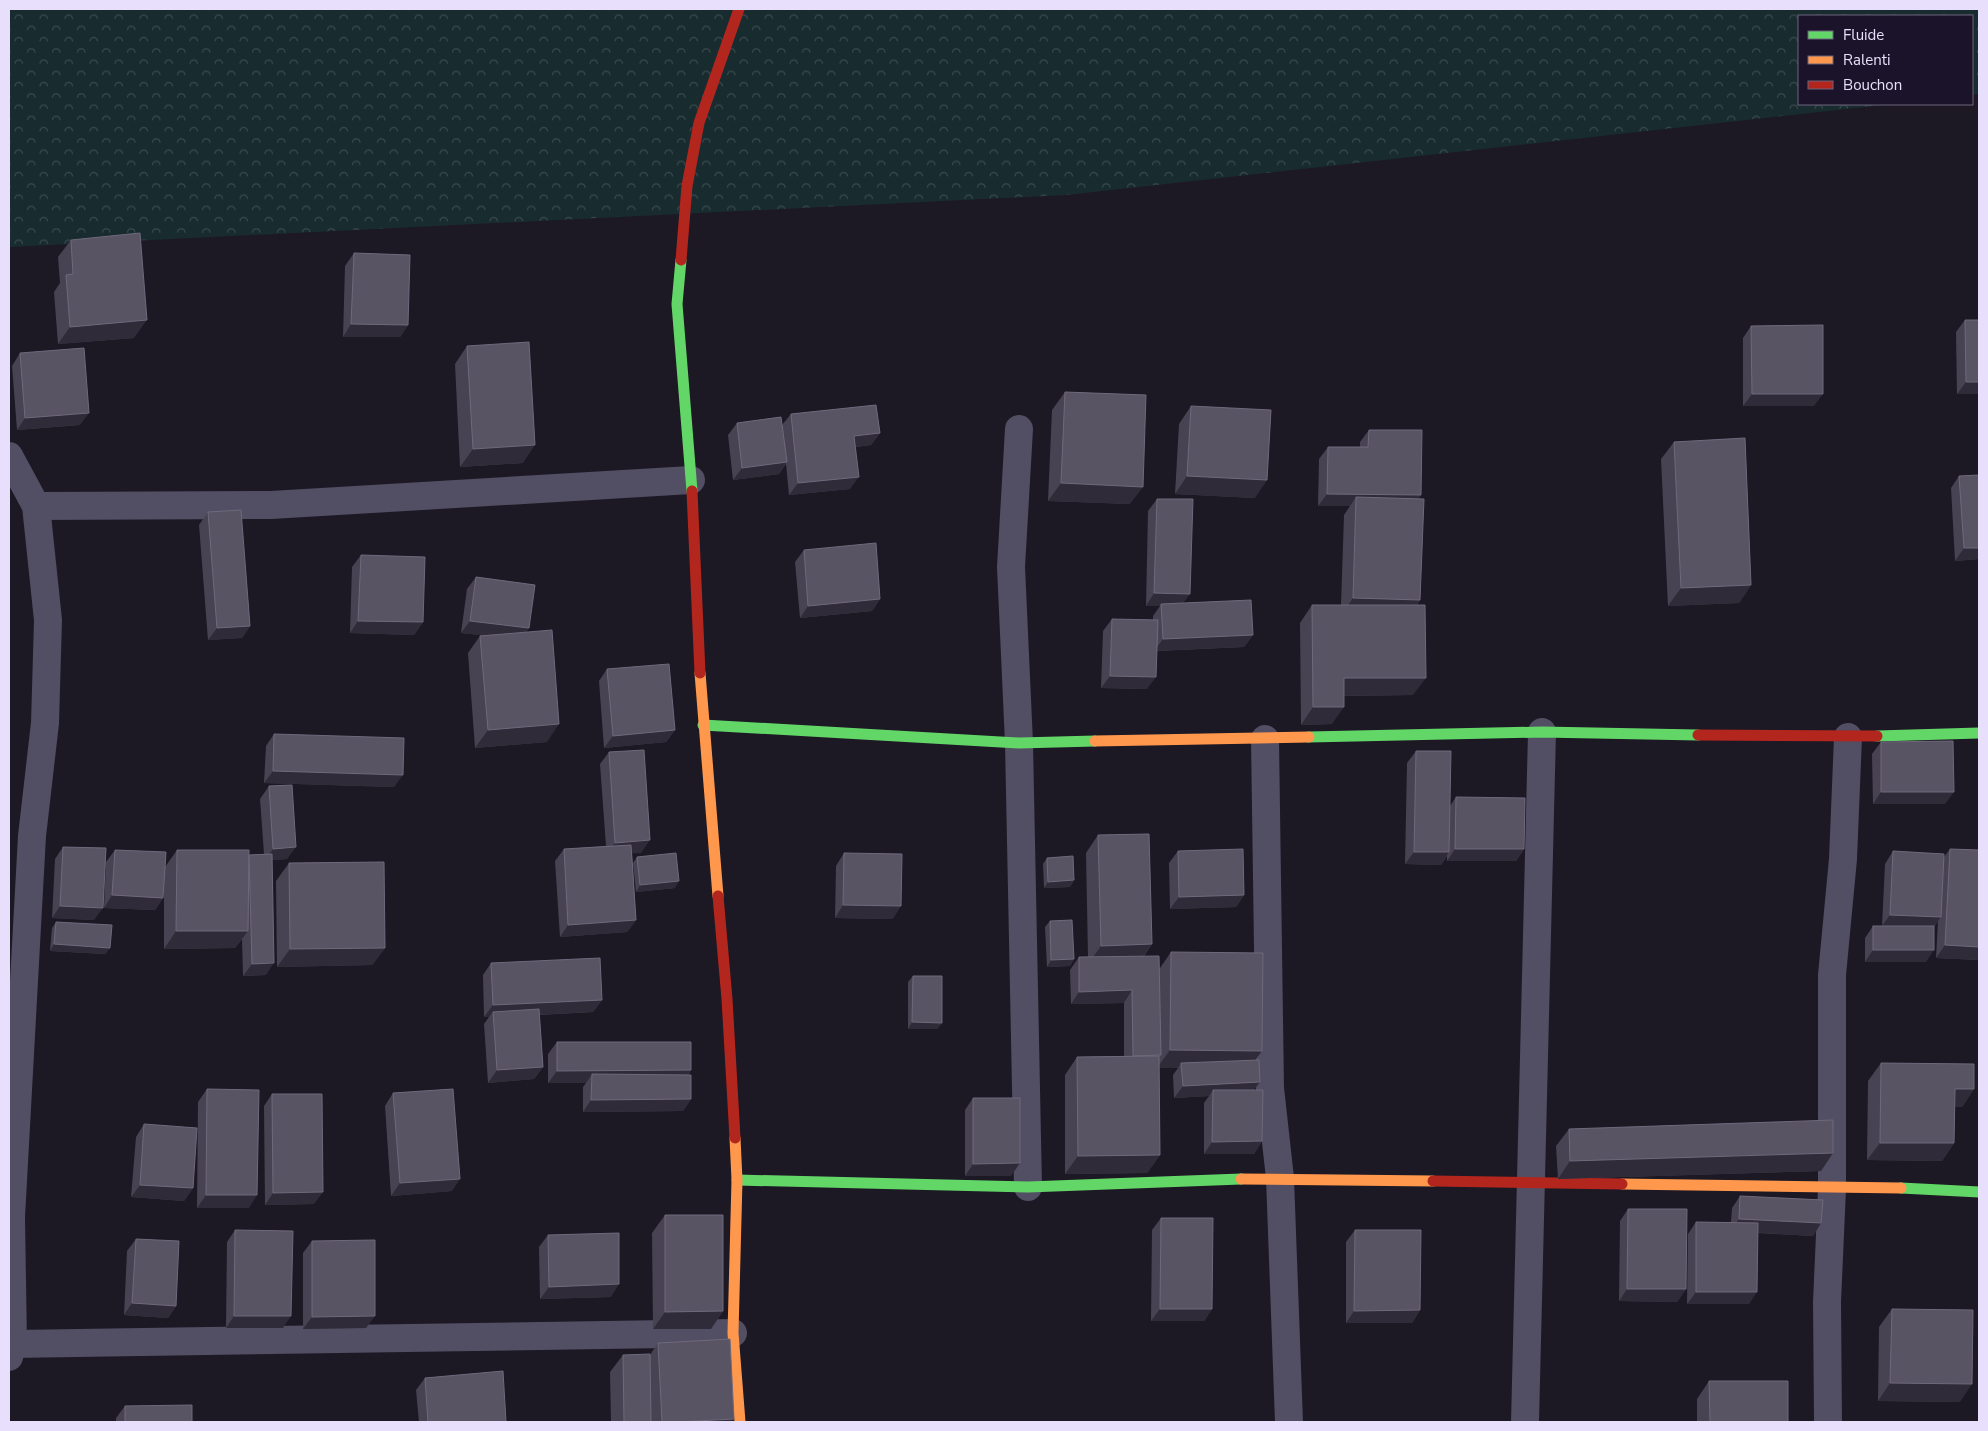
<svg xmlns="http://www.w3.org/2000/svg" width="1988" height="1431" viewBox="0 0 1988 1431" font-family="'Nunito Sans',sans-serif">
<style>
.forest{fill:url(#forest-crowns)}
.lines{fill:none;stroke-linecap:round;stroke-linejoin:round}
.street{stroke:#524e63;stroke-width:28}
.fast{stroke:#63d668;stroke-width:11}
.slow{stroke:#ff974d;stroke-width:11}
.jam{stroke:#b3261e;stroke-width:11}
.wall{fill:#484352}
.shaded-wall{fill:#2f2b38}
.building{fill:#595464;stroke:#6f697c}
</style>
<defs>
<pattern id="forest-crowns" width="20" height="18" patternUnits="userSpaceOnUse" patternTransform="scale(1.25)"><rect width="20" height="18" fill="#182c30"/><path d="M2 6a3 3 0 1 1 6 0M12 15a3 3 0 1 1 6 0" fill="none" stroke="#3a4a4f"/></pattern>
</defs>
<rect width="100%" height="100%" fill="#1c1824"/>
<!-- forest -->
<polygon class="forest" points="9,9 1979,9 1979,94 1972,95 1972,16 1799,16 1799,104 1891,104 1066,195 9,247"/>
<g class="lines">
<!-- street -->
<g class="street">
<polyline points="1019,429 1011,567 1019,743 1028,1187"/>
<polyline points="9,456 36,506 48,620 45,723 32,836 11,1217 13,1344 9,1357"/>
<polyline points="36,506 271,505 691,480"/>
<polyline points="1265,739 1270,1088 1280,1178 1289,1422"/>
<polyline points="13,1344 733,1333"/>
<polyline points="1525,1422 1542,732"/>
<polyline points="1828,1422 1827,1302 1832,1189 1832,975 1843,859 1848,737"/>
</g>
<!-- fast -->
<g class="fast">
<polyline points="681,260 677,304 692,491"/>
<polyline points="703,725 1019,743 1095,741"/>
<polyline points="1877,736 1979,733"/>
<polyline points="1309,737 1542,732 1698,735"/>
<polyline points="737,1180 1028,1187 1241,1179"/>
<polyline points="1901,1188 1979,1192"/>
</g>
<!-- slow -->
<g class="slow">
<polyline points="700,673 718,896"/>
<polyline points="1095,741 1309,737"/>
<polyline points="735,1138 737,1180 733,1333 740,1422"/>
<polyline points="1241,1179 1433,1181"/>
<polyline points="1622,1184 1901,1188"/>
</g>
<!-- jam -->
<g class="jam">
<polyline points="681,260 687,186 699,123 739,9"/>
<polyline points="692,491 700,673"/>
<polyline points="1698,735 1877,736"/>
<polyline points="718,896 727,999 735,1138"/>
<polyline points="1433,1181 1622,1184"/>
</g>
</g>
<!-- wall -->
<g class="wall">
<polygon points="71,240 134,338 58,344 54,292 60,283 58,257"/>
<polygon points="354,253 408,325 400,337 343,337 345,266"/>
<polygon points="1965,320 1979,320 1979,394 1957,394 1956,332"/>
<polygon points="1751,326 1814,406 1743,406 1743,338"/>
<polygon points="467,346 523,463 460,467 455,364"/>
<polygon points="20,353 80,425 17,430 12,366"/>
<polygon points="1065,392 1130,504 1048,501 1052,410"/>
<polygon points="1191,406 1255,498 1175,494 1179,424"/>
<polygon points="791,414 880,433 871,445 856,447 850,489 789,495 786,464 779,474 733,480 728,435 737,423 782,425"/>
<polygon points="1369,430 1421,495 1418,499 1420,600 1417,605 1413,695 1344,696 1332,724 1301,725 1300,623 1312,605 1341,605 1344,515 1350,506 1318,506 1319,459 1328,447 1360,447 1360,442"/>
<polygon points="1674,442 1751,585 1739,603 1668,606 1661,459"/>
<polygon points="1959,476 1979,559 1955,561 1951,488"/>
<polygon points="1157,499 1184,603 1253,635 1244,647 1157,651 1147,689 1101,688 1103,631 1112,619 1153,620 1153,616 1160,606 1146,606 1148,511"/>
<polygon points="208,512 250,626 242,638 208,640 199,525"/>
<polygon points="804,550 880,599 872,611 800,618 795,562"/>
<polygon points="361,555 423,622 414,635 350,633 352,567"/>
<polygon points="476,577 527,632 547,742 475,748 468,653 480,636 482,635 461,633 467,589"/>
<polygon points="607,669 675,730 666,742 604,748 599,681"/>
<polygon points="274,734 394,787 264,783 266,746"/>
<polygon points="1881,742 1945,804 1873,804 1872,754"/>
<polygon points="1416,751 1450,806 1456,797 1524,849 1516,861 1447,861 1447,856 1441,865 1405,864 1407,763"/>
<polygon points="609,752 641,853 632,853 636,920 627,932 560,937 555,861 564,849 606,846 600,764"/>
<polygon points="269,786 287,859 272,860 266,975 243,976 242,939 235,948 164,949 164,883 163,898 155,910 104,908 106,862 115,850 165,867 177,850 249,855 264,854 260,799"/>
<polygon points="1098,835 1152,944 1144,956 1160,968 1171,952 1262,1051 1255,1060 1254,1090 1262,1141 1254,1154 1204,1154 1204,1103 1209,1096 1174,1098 1173,1075 1178,1068 1159,1068 1160,1155 1147,1173 1065,1174 1065,1075 1077,1057 1124,1056 1124,1003 1071,1004 1070,970 1079,957 1088,957 1086,853"/>
<polygon points="63,847 94,920 52,918 55,859"/>
<polygon points="1950,849 1979,960 1936,958 1938,921 1934,927 1926,962 1865,962 1865,938 1873,926 1882,926 1885,864 1893,851 1944,857"/>
<polygon points="1178,851 1244,895 1236,907 1170,909 1169,863"/>
<polygon points="844,853 893,919 835,918 836,866"/>
<polygon points="637,857 675,888 636,892 633,863"/>
<polygon points="1047,858 1074,880 1070,887 1044,888 1043,864"/>
<polygon points="289,863 385,948 372,965 277,967 276,881"/>
<polygon points="1050,921 1074,959 1070,966 1047,967 1045,927"/>
<polygon points="56,922 110,948 105,954 50,951 52,928"/>
<polygon points="491,963 602,1000 593,1012 539,1015 543,1067 534,1079 488,1083 484,1024 489,1017 484,1017 483,975"/>
<polygon points="913,976 942,1023 937,1029 908,1029 908,982"/>
<polygon points="557,1042 691,1070 688,1075 691,1099 683,1111 583,1112 583,1087 586,1083 548,1083 548,1054"/>
<polygon points="1881,1063 1974,1089 1962,1107 1955,1107 1954,1143 1942,1161 1867,1160 1868,1081"/>
<polygon points="207,1089 249,1208 197,1208 198,1102"/>
<polygon points="393,1093 452,1191 391,1196 385,1106"/>
<polygon points="272,1094 314,1204 265,1205 264,1106"/>
<polygon points="973,1098 1011,1176 965,1176 965,1110"/>
<polygon points="144,1124 193,1188 184,1201 131,1197 136,1137"/>
<polygon points="1569,1129 1821,1171 1558,1179 1556,1146"/>
<polygon points="1740,1196 1821,1223 1813,1236 1758,1233 1749,1304 1687,1304 1688,1234 1696,1222 1731,1222 1732,1208"/>
<polygon points="1628,1209 1686,1289 1677,1302 1619,1301 1620,1221"/>
<polygon points="665,1215 723,1311 711,1329 653,1329 652,1233"/>
<polygon points="1161,1218 1212,1309 1204,1321 1151,1321 1152,1230"/>
<polygon points="235,1230 283,1328 226,1328 227,1242"/>
<polygon points="1355,1230 1420,1310 1412,1323 1346,1323 1346,1242"/>
<polygon points="548,1235 611,1297 540,1299 539,1247"/>
<polygon points="136,1239 176,1306 168,1318 124,1315 127,1251"/>
<polygon points="312,1241 366,1328 303,1329 303,1253"/>
<polygon points="1892,1309 1960,1402 1878,1401 1879,1327"/>
<polygon points="658,1343 732,1422 611,1422 610,1372 623,1355 650,1355"/>
<polygon points="425,1378 506,1422 419,1422 416,1390"/>
<polygon points="1709,1381 1788,1422 1697,1422 1697,1399"/>
<polygon points="125,1406 192,1422 116,1422 116,1418"/>
</g>
<!-- shaded-wall -->
<g class="shaded-wall">
<polygon points="147,320 134,338 58,344 70,327"/>
<polygon points="351,324 408,325 400,337 343,337"/>
<polygon points="1966,382 1979,382 1979,394 1957,394"/>
<polygon points="1752,394 1823,394 1814,406 1743,406"/>
<polygon points="89,413 80,425 17,430 25,418"/>
<polygon points="880,433 871,445 846,448 854,436"/>
<polygon points="535,445 523,463 460,467 473,449"/>
<polygon points="787,462 779,474 733,480 742,468"/>
<polygon points="1187,476 1267,480 1255,498 1175,494"/>
<polygon points="859,477 850,489 789,495 798,483"/>
<polygon points="1061,483 1143,487 1130,504 1048,501"/>
<polygon points="1327,494 1421,495 1412,508 1356,497 1350,506 1318,506"/>
<polygon points="1964,548 1979,548 1979,559 1955,561"/>
<polygon points="1751,585 1739,603 1668,606 1681,588"/>
<polygon points="1154,593 1190,594 1181,606 1161,604 1160,606 1146,606"/>
<polygon points="1353,598 1420,600 1408,618 1341,616"/>
<polygon points="880,599 872,611 800,618 808,606"/>
<polygon points="358,621 423,622 414,635 350,633"/>
<polygon points="470,621 529,628 521,640 461,633"/>
<polygon points="250,626 242,638 208,640 217,628"/>
<polygon points="1253,635 1244,647 1154,651 1163,639"/>
<polygon points="1110,676 1156,677 1147,689 1101,688"/>
<polygon points="1344,678 1426,678 1413,695 1332,696"/>
<polygon points="1313,707 1344,707 1332,724 1301,725"/>
<polygon points="559,724 547,742 475,748 488,730"/>
<polygon points="675,730 666,742 604,748 613,736"/>
<polygon points="273,771 403,775 394,787 264,783"/>
<polygon points="1881,792 1954,792 1945,804 1873,804"/>
<polygon points="650,840 641,853 606,855 615,843"/>
<polygon points="296,847 287,859 264,861 273,849"/>
<polygon points="1455,849 1524,849 1516,861 1447,861"/>
<polygon points="1414,852 1449,852 1441,865 1405,864"/>
<polygon points="1074,880 1070,887 1044,888 1048,882"/>
<polygon points="679,881 675,888 636,892 640,885"/>
<polygon points="112,895 163,898 155,910 104,908"/>
<polygon points="1244,895 1236,907 1170,909 1179,897"/>
<polygon points="843,905 901,906 893,919 835,918"/>
<polygon points="60,906 103,908 94,920 52,918"/>
<polygon points="1890,915 1941,917 1932,929 1881,927"/>
<polygon points="636,920 627,932 560,937 568,925"/>
<polygon points="176,931 248,931 235,948 164,949"/>
<polygon points="54,944 110,948 105,954 50,951"/>
<polygon points="1152,944 1139,962 1088,964 1101,946"/>
<polygon points="1945,945 1979,947 1979,960 1936,958"/>
<polygon points="385,948 372,965 277,967 290,949"/>
<polygon points="1873,950 1934,950 1926,962 1865,962"/>
<polygon points="1074,959 1070,966 1047,967 1051,960"/>
<polygon points="274,963 266,975 243,976 252,964"/>
<polygon points="1132,990 1124,1003 1071,1004 1079,992"/>
<polygon points="602,1000 593,1012 493,1017 493,1012 489,1017 484,1017 493,1005"/>
<polygon points="912,1022 942,1023 937,1029 908,1029"/>
<polygon points="1170,1050 1262,1051 1249,1068 1181,1063 1178,1068 1157,1068"/>
<polygon points="543,1067 534,1079 488,1083 497,1070"/>
<polygon points="691,1070 682,1082 592,1074 586,1083 548,1083 557,1071"/>
<polygon points="1260,1082 1251,1094 1213,1090 1209,1096 1174,1098 1183,1086"/>
<polygon points="1955,1089 1974,1089 1962,1107 1943,1107"/>
<polygon points="691,1099 683,1111 583,1112 591,1100"/>
<polygon points="1262,1141 1254,1154 1204,1154 1212,1142"/>
<polygon points="1880,1143 1954,1143 1942,1161 1867,1160"/>
<polygon points="1833,1153 1821,1171 1558,1179 1570,1161"/>
<polygon points="1160,1155 1147,1173 1065,1174 1078,1156"/>
<polygon points="1020,1163 1011,1176 965,1176 973,1164"/>
<polygon points="460,1179 452,1191 391,1196 400,1183"/>
<polygon points="140,1185 193,1188 184,1201 131,1197"/>
<polygon points="323,1192 314,1204 265,1205 273,1193"/>
<polygon points="206,1195 257,1195 249,1208 197,1208"/>
<polygon points="1739,1219 1821,1223 1813,1236 1730,1231"/>
<polygon points="619,1284 611,1297 540,1299 549,1287"/>
<polygon points="1627,1289 1686,1289 1677,1302 1619,1301"/>
<polygon points="1696,1292 1757,1292 1749,1304 1687,1304"/>
<polygon points="132,1303 176,1306 168,1318 124,1315"/>
<polygon points="1160,1309 1212,1309 1204,1321 1151,1321"/>
<polygon points="1420,1310 1412,1323 1346,1323 1354,1311"/>
<polygon points="723,1311 711,1329 653,1329 665,1312"/>
<polygon points="234,1316 291,1316 283,1328 226,1328"/>
<polygon points="375,1316 366,1328 303,1329 312,1317"/>
<polygon points="1890,1383 1972,1384 1960,1402 1878,1401"/>
<polygon points="734,1419 732,1422 678,1422"/>
</g>
<!-- building -->
<g class="building">
<polygon points="140,233 147,320 70,327 66,275 73,274 71,240"/>
<polygon points="354,253 410,255 408,325 351,324"/>
<polygon points="1965,320 1979,320 1979,382 1966,382"/>
<polygon points="1823,325 1823,394 1752,394 1751,326"/>
<polygon points="529,342 535,445 473,449 467,346"/>
<polygon points="84,348 89,413 25,418 20,353"/>
<polygon points="1065,392 1146,395 1143,487 1061,483"/>
<polygon points="876,405 880,433 854,436 859,477 798,483 791,414"/>
<polygon points="1191,406 1271,410 1267,480 1187,476"/>
<polygon points="781,417 787,462 742,468 737,423"/>
<polygon points="1369,430 1422,430 1421,495 1327,494 1328,447 1368,447"/>
<polygon points="1745,438 1751,585 1681,588 1674,442"/>
<polygon points="1979,475 1979,548 1964,548 1959,476"/>
<polygon points="1356,497 1424,499 1420,600 1353,598"/>
<polygon points="1157,499 1193,499 1190,594 1154,593"/>
<polygon points="241,510 250,626 217,628 208,512"/>
<polygon points="876,543 880,599 808,606 804,550"/>
<polygon points="361,555 425,557 423,622 358,621"/>
<polygon points="476,577 535,585 529,628 470,621"/>
<polygon points="1251,600 1253,635 1163,639 1161,604"/>
<polygon points="1312,605 1425,605 1426,678 1344,678 1344,707 1313,707"/>
<polygon points="1112,619 1158,620 1156,677 1110,676"/>
<polygon points="552,630 559,724 488,730 480,636"/>
<polygon points="669,664 675,730 613,736 607,669"/>
<polygon points="274,734 404,738 403,775 273,771"/>
<polygon points="1953,741 1954,792 1881,792 1881,742"/>
<polygon points="644,750 650,840 615,843 609,752"/>
<polygon points="1416,751 1451,751 1449,852 1414,852"/>
<polygon points="292,785 296,847 273,849 269,786"/>
<polygon points="1456,797 1525,798 1524,849 1455,849"/>
<polygon points="1149,834 1152,944 1101,946 1098,835"/>
<polygon points="631,845 636,920 568,925 564,849"/>
<polygon points="63,847 106,848 103,908 60,906"/>
<polygon points="1243,849 1244,895 1179,897 1178,851"/>
<polygon points="1950,849 1979,850 1979,947 1945,945"/>
<polygon points="115,850 166,852 163,898 112,895"/>
<polygon points="177,850 249,850 248,931 176,931"/>
<polygon points="1893,851 1944,854 1941,917 1890,915"/>
<polygon points="676,853 679,881 640,885 637,857"/>
<polygon points="844,853 902,854 901,906 843,905"/>
<polygon points="272,854 274,963 252,964 249,855"/>
<polygon points="1073,856 1074,880 1048,882 1047,858"/>
<polygon points="384,862 385,948 290,949 289,863"/>
<polygon points="1072,920 1074,959 1051,960 1050,921"/>
<polygon points="56,922 112,925 110,948 54,944"/>
<rect x="1873" y="926" width="61" height="24"/>
<polygon points="1171,952 1263,953 1262,1051 1170,1050"/>
<polygon points="1159,956 1161,1055 1133,1056 1132,990 1079,992 1079,957"/>
<polygon points="600,958 602,1000 493,1005 491,963"/>
<polygon points="913,976 942,976 942,1023 912,1022"/>
<polygon points="539,1009 543,1067 497,1070 493,1012"/>
<polygon points="557,1042 691,1042 691,1070 557,1071"/>
<polygon points="1159,1056 1160,1155 1078,1156 1077,1057"/>
<polygon points="1259,1060 1260,1082 1183,1086 1181,1063"/>
<polygon points="1881,1063 1974,1064 1974,1089 1955,1089 1954,1143 1880,1143"/>
<polygon points="592,1074 691,1075 691,1099 591,1100"/>
<polygon points="207,1089 259,1090 257,1195 206,1195"/>
<polygon points="453,1089 460,1179 400,1183 393,1093"/>
<polygon points="1213,1090 1263,1090 1262,1141 1212,1142"/>
<polygon points="272,1094 322,1094 323,1192 273,1193"/>
<polygon points="973,1098 1020,1098 1020,1163 973,1164"/>
<polygon points="1833,1120 1833,1153 1570,1161 1569,1129"/>
<polygon points="144,1124 197,1128 193,1188 140,1185"/>
<polygon points="1740,1196 1823,1200 1821,1223 1739,1219"/>
<polygon points="1628,1209 1687,1209 1686,1289 1627,1289"/>
<polygon points="665,1215 723,1215 723,1311 665,1312"/>
<polygon points="1161,1218 1213,1218 1212,1309 1160,1309"/>
<polygon points="1696,1222 1758,1223 1757,1292 1696,1292"/>
<polygon points="235,1230 293,1231 291,1316 234,1316"/>
<polygon points="1355,1230 1421,1230 1420,1310 1354,1311"/>
<polygon points="619,1233 619,1284 549,1287 548,1235"/>
<polygon points="136,1239 179,1241 176,1306 132,1303"/>
<polygon points="375,1240 375,1316 312,1317 312,1241"/>
<polygon points="1892,1309 1973,1310 1972,1384 1890,1383"/>
<polygon points="730,1339 734,1419 678,1422 662,1422 658,1343"/>
<polygon points="650,1354 651,1422 624,1422 623,1355"/>
<polygon points="503,1371 506,1422 428,1422 425,1378"/>
<polygon points="1709,1381 1788,1381 1788,1422 1710,1422"/>
<polygon points="192,1405 192,1422 125,1422 125,1406"/>
</g>
<!-- border -->
<rect width="1988" height="1431" fill="none" stroke="#e7dffc" stroke-width="20"/>
<!-- legend -->
<rect x="1798" y="15" width="175" height="90" fill="#1b1329" stroke="#6d657d"/>
<rect x="1808" y="31" width="25" height="8" fill="#63d668" stroke="#6d657d"/>
<text x="1843" y="40" font-size="15" fill="#e7dffc">Fluide</text>
<rect x="1808" y="56" width="25" height="8" fill="#ff974d" stroke="#6d657d"/>
<text x="1843" y="65" font-size="15" fill="#e7dffc">Ralenti</text>
<rect x="1808" y="81" width="25" height="8" fill="#b3261e" stroke="#6d657d"/>
<text x="1843" y="90" font-size="15" fill="#e7dffc">Bouchon</text>
</svg>
